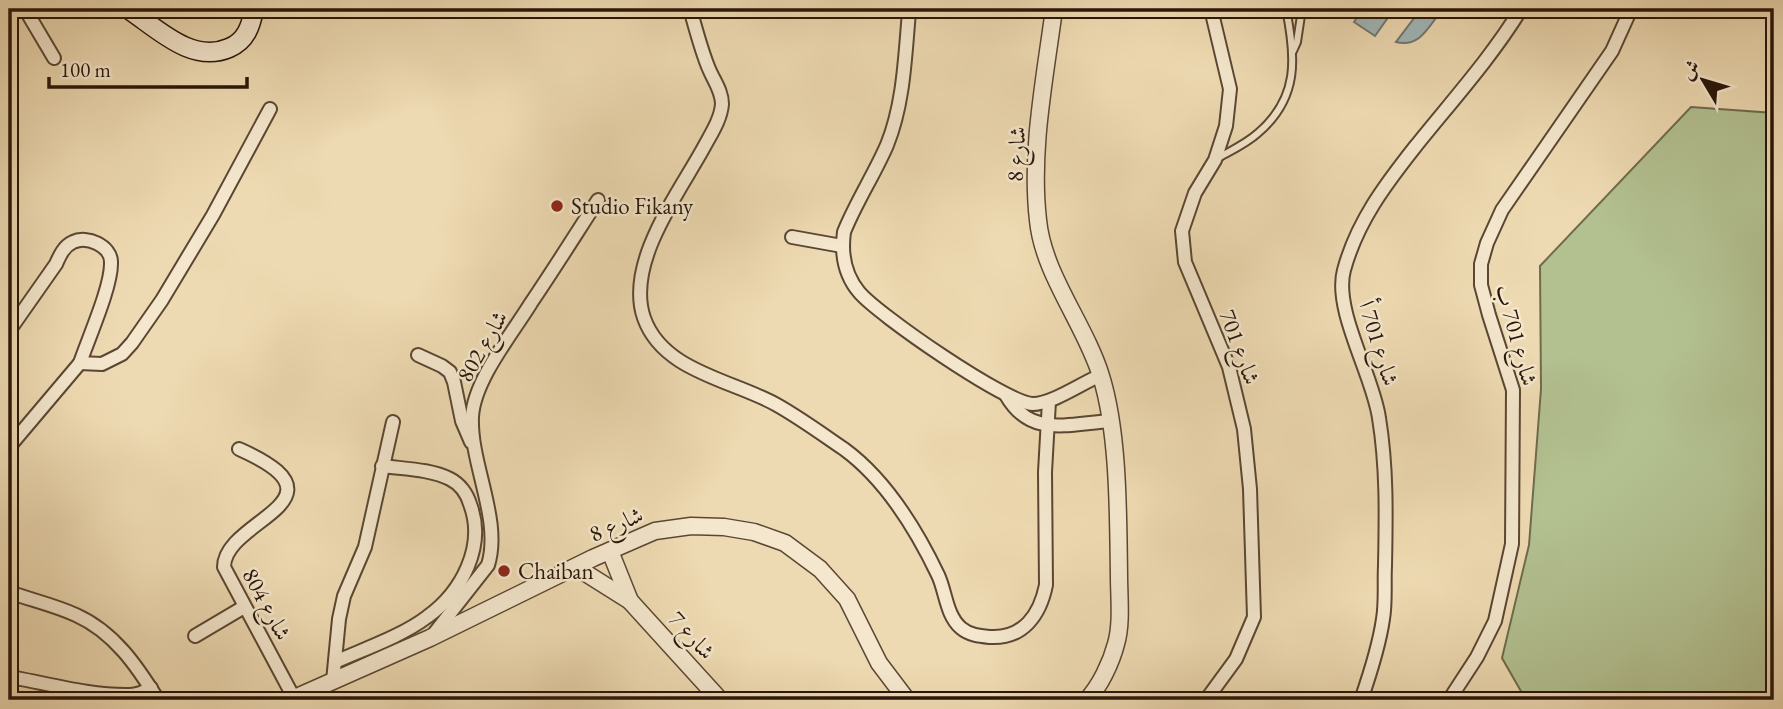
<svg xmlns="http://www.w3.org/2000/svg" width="1783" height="709" viewBox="0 0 1783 709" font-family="'EB Garamond',Amiri,serif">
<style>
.green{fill:#b3c191;stroke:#6e6c4d;stroke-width:2}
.water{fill:#a0b7b9;stroke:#707773;stroke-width:2}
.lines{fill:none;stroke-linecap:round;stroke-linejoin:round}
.service-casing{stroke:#5a4733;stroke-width:10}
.minor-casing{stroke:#5a4733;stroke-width:16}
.tertiary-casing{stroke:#5a4733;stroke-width:19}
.secondary-casing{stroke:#291609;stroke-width:21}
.service{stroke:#f4e7cd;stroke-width:6}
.minor{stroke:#f4e7cd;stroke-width:12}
.tertiary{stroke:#f4e7cd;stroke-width:16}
.secondary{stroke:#f4e7cd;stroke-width:18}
.poi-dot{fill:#8f2418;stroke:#f4e7cd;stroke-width:2.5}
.labels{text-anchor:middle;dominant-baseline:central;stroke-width:5;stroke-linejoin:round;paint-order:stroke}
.street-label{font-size:23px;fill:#291609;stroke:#f4e7cd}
.poi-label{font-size:23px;fill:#291609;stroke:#f4e7cd;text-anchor:start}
</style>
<rect width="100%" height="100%" fill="#eedab2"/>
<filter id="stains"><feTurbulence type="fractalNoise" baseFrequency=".00286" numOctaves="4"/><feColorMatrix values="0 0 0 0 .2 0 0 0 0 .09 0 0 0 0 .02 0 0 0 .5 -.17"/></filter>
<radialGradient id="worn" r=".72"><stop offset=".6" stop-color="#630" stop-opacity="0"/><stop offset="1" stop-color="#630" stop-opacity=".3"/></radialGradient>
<!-- green -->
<polygon class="green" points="1691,107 1774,113 1774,700 1526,700 1502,658 1529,545 1541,389 1540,266"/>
<!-- water -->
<g class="water">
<polygon points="1363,9 1394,9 1375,36 1354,22"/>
<path d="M 1421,9 L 1436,9 L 1441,11 C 1428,28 1419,48 1396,42 Z"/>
</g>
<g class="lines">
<!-- service casing -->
<g class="service-casing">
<g id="service">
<polyline points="1293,51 1297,42 1302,9"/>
<path d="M 1216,159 C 1230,151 1246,144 1258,133 C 1299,98 1296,58 1286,9"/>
</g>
</g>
<!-- minor casing -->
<g class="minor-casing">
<g id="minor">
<polyline points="25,9 54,58"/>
<path d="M 690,9 C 696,29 701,50 709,69 C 714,81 722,91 722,104 C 721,119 711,134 704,147 C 679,193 625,263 644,318 C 663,372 733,380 777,405 C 800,418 822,434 844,449 C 885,479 916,529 938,575 C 946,592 946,615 961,628 C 969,635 980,636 990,637 C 1023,639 1040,615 1046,585 L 1045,472 L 1049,401"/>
<path d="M 909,12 C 905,56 904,103 887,145 C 874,175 856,202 844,232 C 841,254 844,274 859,292 C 877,314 1007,404 1033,404 C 1052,404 1082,383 1101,375"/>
<polyline points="792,237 842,246"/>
<path d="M 9,331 L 56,264 C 60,255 64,246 73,242 C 87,235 111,246 111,262 C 112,286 88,339 80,363 L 102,364 L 122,354 L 132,343 L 162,300 L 213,215 L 270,109"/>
<polyline points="418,355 442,366 450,372 454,382 462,421 471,442"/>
<path d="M 1006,395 C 1031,439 1070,423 1112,421"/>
<polyline points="9,447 80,363"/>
<path d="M 239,449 C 356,501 224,519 224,567 L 294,698"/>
<path d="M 9,592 C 31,600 54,605 76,615 C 114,632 137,666 158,700"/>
<path d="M 433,635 L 488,565 C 502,520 470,464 472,417 C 474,380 512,334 531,303 C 554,269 576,234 598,200"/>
<polyline points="195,636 244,607"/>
<path d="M 335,662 C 364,649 402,636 427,617 C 462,592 486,546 470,504 C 467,494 460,484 450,479 C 430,469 404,469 382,466"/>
<path d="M 16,678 C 53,685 93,696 130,695 C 138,695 144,692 151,688"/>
<polyline points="333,681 339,619 344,596 365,547 393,422"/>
<polyline points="1206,700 1236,659 1254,617 1250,489 1244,429 1229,367 1185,262 1182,231 1195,193 1215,160 1226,126 1230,89 1211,9"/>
<path d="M 1361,700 C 1370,674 1379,647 1383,619 C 1386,601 1384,583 1385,566 C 1386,516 1387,467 1379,418 C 1373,375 1333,310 1344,270 C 1357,222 1385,185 1415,147 C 1451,102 1491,58 1521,9"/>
<polyline points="1449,700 1477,657 1495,621 1512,544 1513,390 1489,315 1481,285 1481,264 1487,243 1502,210 1612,51 1631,9"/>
</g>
</g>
<!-- tertiary casing -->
<g class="tertiary-casing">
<g id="tertiary">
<path d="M 1054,9 C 1045,78 1030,150 1038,220 C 1043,274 1085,324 1101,376 C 1119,434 1118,515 1119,576 C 1119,597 1122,624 1116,644 C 1111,663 1100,686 1087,700"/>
<polyline points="610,551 630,601"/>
<polyline points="576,567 630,601 720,700"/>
<polyline points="290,700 430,638 593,558 655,531 691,526 724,527 754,532 785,543 820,569 847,599 879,663 907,700"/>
</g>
</g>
<!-- secondary casing -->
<g class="secondary-casing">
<path id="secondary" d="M 128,9 C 158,29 192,64 229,48 C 246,41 251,26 254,9"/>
</g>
<!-- service -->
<use href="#service" class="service"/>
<!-- minor -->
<use href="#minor" class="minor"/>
<!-- tertiary -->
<use href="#tertiary" class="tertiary"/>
<!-- secondary -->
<use href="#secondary" class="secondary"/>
</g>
<!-- markers -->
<g class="poi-dot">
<circle cx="557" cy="206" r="7"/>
<circle cx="504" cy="571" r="7"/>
</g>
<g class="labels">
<!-- street labels -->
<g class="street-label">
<text transform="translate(1016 154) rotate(-87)">شارع 8</text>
<text transform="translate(1517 335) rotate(75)">شارع 701 ب</text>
<text transform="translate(1379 343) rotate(73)">شارع 701 أ</text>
<text transform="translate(482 346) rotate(-60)">شارع 802</text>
<text transform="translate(1240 347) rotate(70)">شارع 701</text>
<text transform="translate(616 524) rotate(-23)">شارع 8</text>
<text transform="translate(267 604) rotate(62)">شارع 804</text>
<text transform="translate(692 635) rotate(48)">شارع 7</text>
</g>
<!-- poi labels -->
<g class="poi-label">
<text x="571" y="206">Studio Fikany</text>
<text x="518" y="571">Chaiban</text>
</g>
</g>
<!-- margin -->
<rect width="1783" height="709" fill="none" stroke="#eedab2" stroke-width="35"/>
<rect x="10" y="10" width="1762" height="688" fill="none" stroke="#291609" stroke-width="3.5"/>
<rect x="18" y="18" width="1748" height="674" fill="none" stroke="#291609" stroke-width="2"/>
<!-- north arrow -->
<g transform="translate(1703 80) rotate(308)" stroke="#f4e7cd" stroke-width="5" paint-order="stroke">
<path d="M0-5L12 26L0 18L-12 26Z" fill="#291609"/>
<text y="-10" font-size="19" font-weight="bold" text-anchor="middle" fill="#291609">ش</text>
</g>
<!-- scale -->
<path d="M49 77v10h198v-10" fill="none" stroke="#291609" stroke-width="3.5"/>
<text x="60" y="77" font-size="21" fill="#291609" stroke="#f4e7cd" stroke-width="5" paint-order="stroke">100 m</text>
<rect width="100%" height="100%" filter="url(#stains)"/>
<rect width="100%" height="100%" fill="url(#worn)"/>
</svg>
